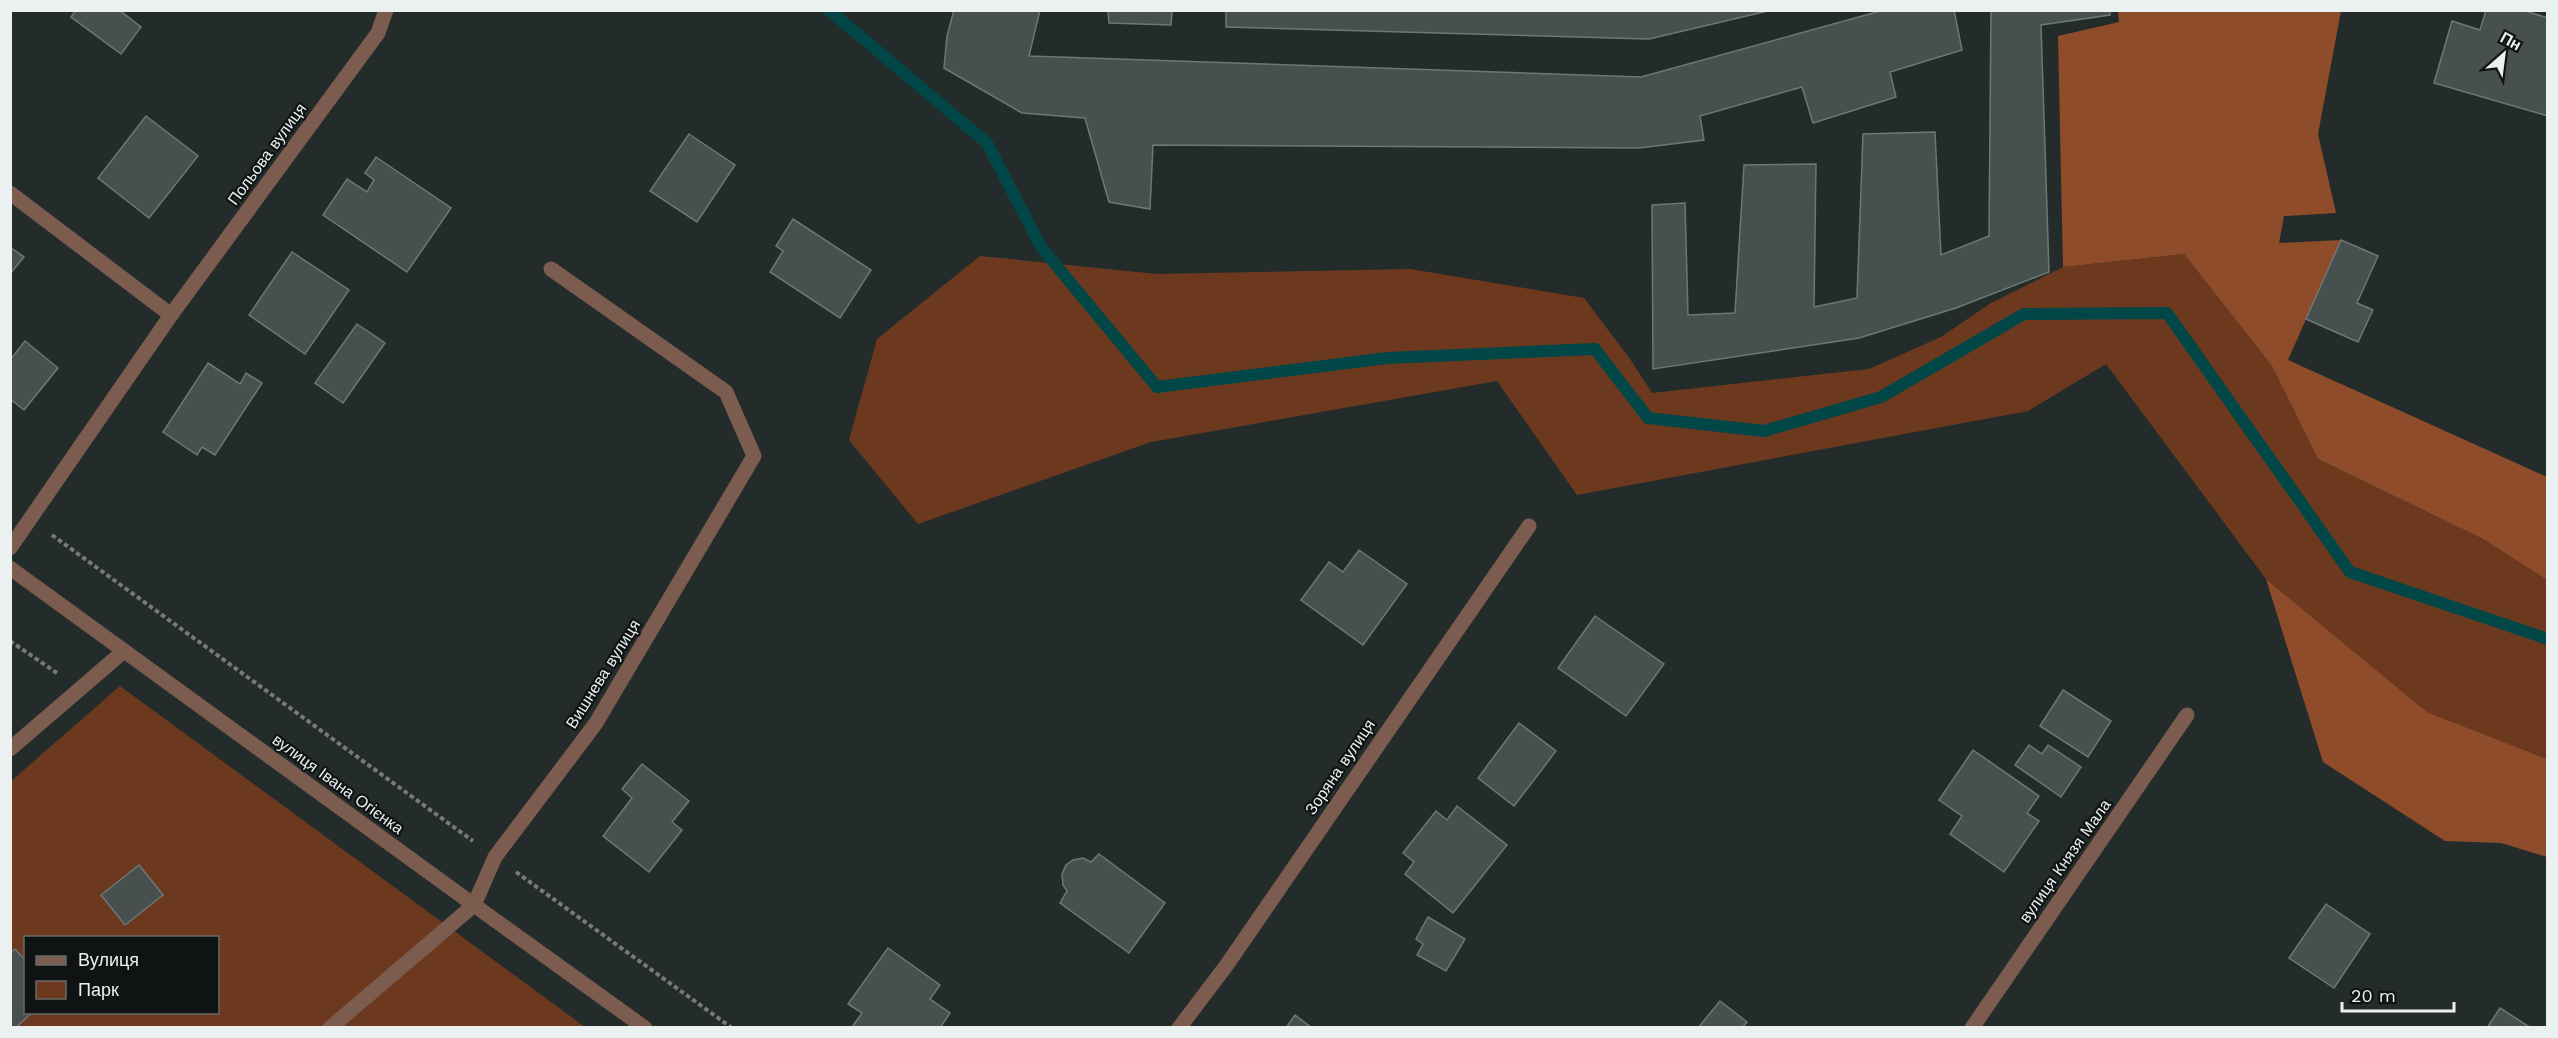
<svg xmlns="http://www.w3.org/2000/svg" width="2558" height="1038" viewBox="0 0 2558 1038" font-family="'Work Sans',sans-serif">
<style>
.green{fill:#6d391e;fill-rule:evenodd}
.forest{fill:#8f4c2a}
.lines{fill:none;stroke-linecap:round;stroke-linejoin:round}
.stream{stroke:#014747;stroke-width:12}
.building{fill:#47504f;stroke:#6e7777;stroke-width:1.5}
.path{stroke:#747b7a;stroke-width:4;stroke-dasharray:4.5 3;stroke-linecap:butt}
.service{stroke:#7b5c4e;stroke-width:15}
.minor{stroke:#7b5c4e;stroke-width:15}
.tertiary{stroke:#7b5c4e;stroke-width:15}
.labels{text-anchor:middle;dominant-baseline:central;stroke-width:4.5;stroke-linejoin:round;paint-order:stroke}
.street-label{font-size:16px;fill:#ebf0f0;stroke:#101313}
</style>
<rect width="100%" height="100%" fill="#242c2b"/>
<!-- green -->
<g class="green">
<polygon points="2184,254 2272,366 2318,459 2483,539 2547,580 2547,759 2427,712 2266,579 2106,364 2028,411 1577,495 1497,381 1151,442 918,524 849,440 877,339 980,256 1157,274 1410,269 1584,298 1630,359 1652,393 1869,369 1941,337 1991,303 2063,267"/>
<path d="M 120,686 L 585,1027 L 11,1027 L 10,782 ZM 26,938 L 218,938 L 218,1012 L 26,1012 Z"/>
</g>
<!-- forest -->
<g class="forest">
<polygon points="2118,11 2341,11 2318,134 2336,213 2284,216 2279,243 2341,240 2288,360 2547,477 2547,580 2483,539 2318,459 2272,366 2184,254 2063,267 2058,36 2119,22"/>
<polygon points="2266,579 2427,712 2547,759 2547,857 2501,843 2445,841 2323,762"/>
</g>
<g class="lines">
<!-- stream -->
<polyline class="stream" points="829,10 987,143 1041,247 1157,387 1387,358 1595,349 1648,418 1764,431 1881,397 2024,314 2167,313 2350,572 2548,639"/>
</g>
<!-- building -->
<g class="building">
<polygon points="76,10 119,10 141,27 121,54 71,17"/>
<polygon points="954,10 1040,10 1029,56 1641,77 1884,10 1954,10 1962,50 1890,72 1896,97 1813,123 1802,87 1700,116 1704,140 1639,148 1153,145 1150,209 1109,202 1085,118 1022,113 944,68 947,36"/>
<polygon points="1108,10 1172,10 1171,25 1109,23"/>
<polygon points="1226,10 1772,10 1649,39 1226,27"/>
<polygon points="1991,10 2110,10 2110,15 2041,25 2049,272 1956,308 1859,338 1653,369 1652,205 1685,203 1688,315 1735,313 1744,165 1816,164 1814,307 1857,298 1863,134 1935,132 1941,255 1989,236"/>
<polygon points="2486,10 2522,10 2548,18 2548,116 2434,83 2452,21 2480,30"/>
<polygon points="146,116 198,156 149,218 98,178"/>
<polygon points="689,134 735,165 697,222 650,191"/>
<polygon points="376,157 451,208 407,272 323,215 347,179 367,192 374,180 365,173"/>
<polygon points="793,219 871,270 840,318 770,272 783,251 776,246"/>
<polygon points="2341,240 2378,256 2357,303 2373,310 2358,342 2306,319"/>
<polygon points="10,247 24,257 10,274"/>
<polygon points="292,252 349,290 305,354 249,315"/>
<polygon points="357,324 385,343 343,403 315,383"/>
<polygon points="25,341 58,368 24,410 10,399 10,360"/>
<polygon points="208,363 240,384 246,373 262,383 215,455 202,447 197,455 163,432"/>
<polygon points="1359,550 1407,584 1363,645 1301,600 1329,562 1343,572"/>
<polygon points="1595,616 1664,664 1626,716 1558,668"/>
<polygon points="2063,690 2111,721 2088,757 2040,726"/>
<polygon points="1519,723 1556,751 1514,806 1478,778"/>
<polygon points="2029,745 2042,754 2048,745 2081,767 2061,797 2015,765"/>
<polygon points="1973,750 2039,796 2027,813 2039,821 2004,872 1950,834 1962,816 1939,800"/>
<polygon points="642,764 689,801 672,822 682,830 649,872 603,836 632,798 622,789"/>
<polygon points="1457,806 1507,845 1453,913 1405,874 1414,862 1403,853 1436,811 1447,820"/>
<polygon points="1099,854 1165,903 1129,953 1060,903 1067,891 1063,885 1062,874 1066,865 1073,860 1083,858 1091,862"/>
<polygon points="139,865 163,895 125,925 101,895"/>
<polygon points="2326,904 2370,934 2334,988 2289,958"/>
<polygon points="1428,917 1465,939 1446,971 1417,955 1423,944 1416,939"/>
<polygon points="888,948 940,985 930,999 950,1013 940,1028 852,1027 862,1013 848,1004"/>
<polygon points="15,949 26,961 26,1012 33,1012 15,1028 10,1028 10,953"/>
<polygon points="1720,1001 1747,1022 1742,1028 1698,1028"/>
<polygon points="2500,1008 2531,1028 2487,1028"/>
<polygon points="1295,1015 1312,1028 1286,1028"/>
</g>
<g class="lines">
<!-- path -->
<g class="path">
<polyline points="52,535 473,841"/>
<polyline points="10,641 57,673"/>
<polyline points="516,872 732,1028"/>
</g>
<!-- service -->
<polyline class="service" points="10,749 124,651"/>
<!-- minor -->
<g class="minor">
<polyline points="10,193 171,315"/>
<polyline points="551,269 726,392 754,456 596,723 495,857 474,905 645,1028"/>
<polyline points="10,548 171,315 378,33 386,10"/>
<polyline points="1179,1028 1226,966 1529,526"/>
<polyline points="1972,1028 2187,715"/>
</g>
<!-- tertiary -->
<polyline class="tertiary" points="10,568 474,905 330,1028"/>
</g>
<g class="labels">
<!-- street labels -->
<g class="street-label">
<text transform="translate(267 154) rotate(-54)">Польова вулиця</text>
<text transform="translate(603 674) rotate(-58)">Вишнева вулиця</text>
<text transform="translate(1340 767) rotate(-56)">Зоряна вулиця</text>
<text transform="translate(338 784) rotate(36)">вулиця Івана Огієнка</text>
<text transform="translate(2065 861) rotate(-55)">вулиця Князя Мала</text>
</g>
</g>
<!-- border -->
<rect width="2558" height="1038" fill="none" stroke="#ebf0f0" stroke-width="24"/>
<!-- legend -->
<rect x="24" y="936" width="195" height="78" fill="#101313" stroke="#686b6b" stroke-width="1.5"/>
<rect x="36" y="956" width="30" height="9" fill="#7b5c4e" stroke="#686b6b" stroke-width="1.5"/>
<text x="78" y="966" font-size="18" fill="#ebf0f0">Вулиця</text>
<rect x="36" y="981" width="30" height="18" fill="#6d391e" stroke="#686b6b" stroke-width="1.5"/>
<text x="78" y="996" font-size="18" fill="#ebf0f0">Парк</text>
<!-- north arrow -->
<g transform="translate(2504 54) rotate(28)" stroke="#101313" stroke-width="4.5" paint-order="stroke">
<path d="M0-4.5L10 22L0 15L-10 22Z" fill="#ebf0f0"/>
<text y="-9" font-size="16" font-weight="bold" text-anchor="middle" fill="#ebf0f0">Пн</text>
</g>
<!-- scale -->
<path d="M2342 1002v9h112v-9" fill="none" stroke="#ebf0f0" stroke-width="3"/>
<text x="2351" y="1002" font-size="18" fill="#ebf0f0" stroke="#101313" stroke-width="4.5" paint-order="stroke">20 m</text>
</svg>
